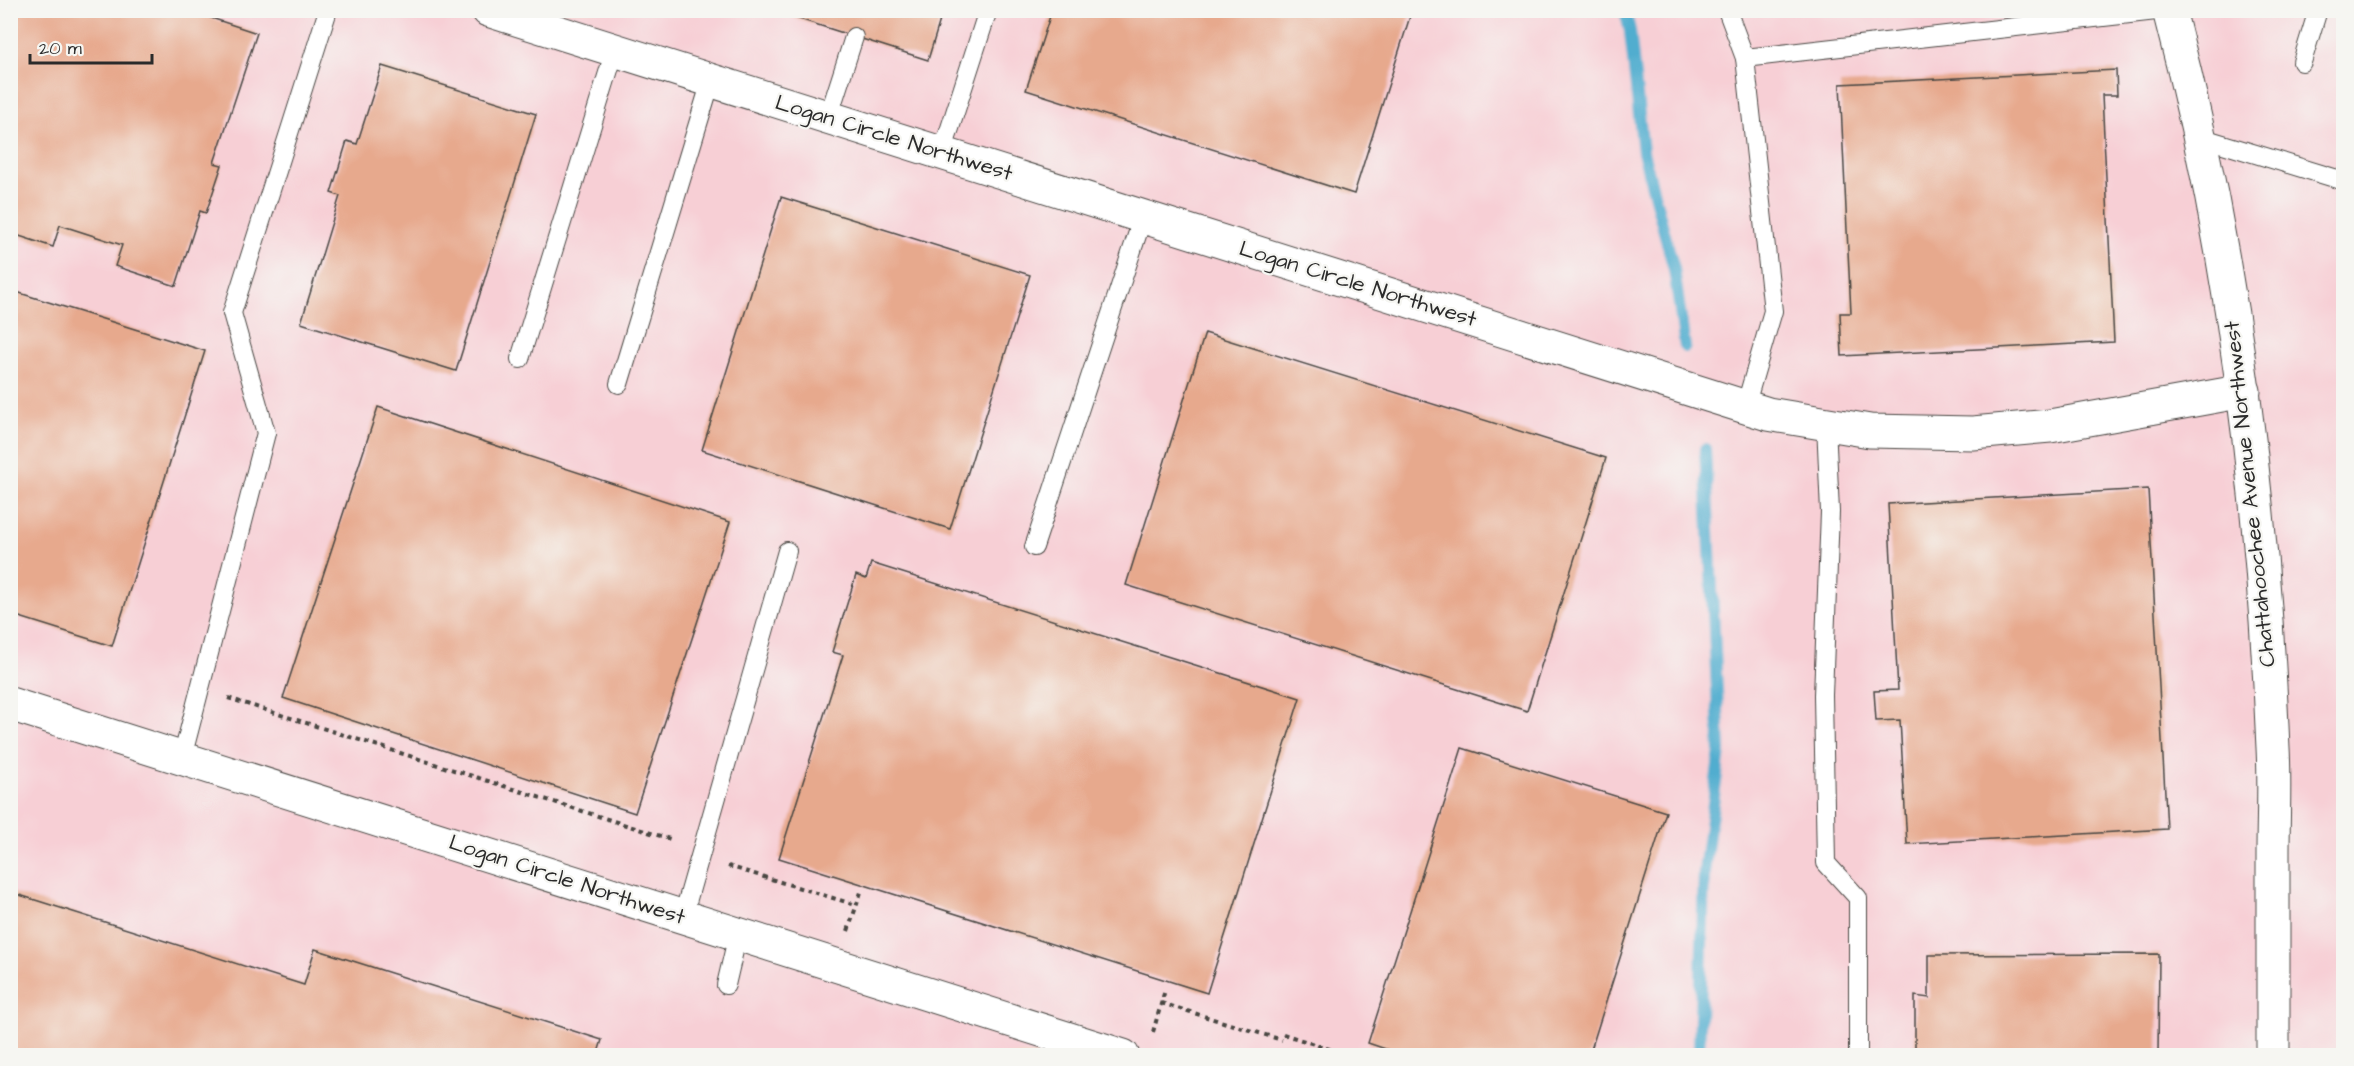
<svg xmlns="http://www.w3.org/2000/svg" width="2354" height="1066" viewBox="0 0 2354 1066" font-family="'Architects Daughter',sans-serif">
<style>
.built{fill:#f7cfd5}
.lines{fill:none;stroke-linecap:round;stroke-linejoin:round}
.stream{stroke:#51adcf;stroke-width:12}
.building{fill:#e7a98d}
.service-casing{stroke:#484642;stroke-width:20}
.minor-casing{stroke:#484642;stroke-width:35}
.tertiary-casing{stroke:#484642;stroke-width:35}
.path{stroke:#484642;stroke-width:4;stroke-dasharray:4.5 4.5;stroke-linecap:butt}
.service{stroke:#fff;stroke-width:18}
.minor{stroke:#fff;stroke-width:33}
.tertiary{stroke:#fff;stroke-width:33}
.labels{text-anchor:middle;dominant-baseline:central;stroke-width:4.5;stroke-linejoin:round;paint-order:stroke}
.street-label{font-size:22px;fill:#2b2b2b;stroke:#f6f6f2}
</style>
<rect width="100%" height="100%" fill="#f6f6f2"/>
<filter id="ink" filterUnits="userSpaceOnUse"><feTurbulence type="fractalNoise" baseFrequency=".0167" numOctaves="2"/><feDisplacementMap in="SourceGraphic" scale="12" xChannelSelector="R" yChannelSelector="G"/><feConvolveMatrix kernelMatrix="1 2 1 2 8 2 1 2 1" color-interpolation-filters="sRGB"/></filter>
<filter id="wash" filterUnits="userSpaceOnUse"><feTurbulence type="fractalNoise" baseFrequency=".008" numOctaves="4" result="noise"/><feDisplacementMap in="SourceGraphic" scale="24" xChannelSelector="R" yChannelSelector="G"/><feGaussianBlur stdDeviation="1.35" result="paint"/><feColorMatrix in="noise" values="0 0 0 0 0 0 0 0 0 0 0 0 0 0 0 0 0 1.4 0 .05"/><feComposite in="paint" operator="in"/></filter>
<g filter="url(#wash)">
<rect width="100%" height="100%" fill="#eee0c2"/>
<!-- built -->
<rect class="built" x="11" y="11" width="2332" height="1044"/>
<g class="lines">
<!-- stream -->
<g class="stream">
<polyline points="1625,10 1630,31 1643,152 1674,269 1685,347"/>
<polyline points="1699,1056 1704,872 1720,751 1705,449"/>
</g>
</g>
<g id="blocks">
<!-- building -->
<g class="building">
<polygon points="12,10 187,10 257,33 214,163 222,165 206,213 200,211 176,286 115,266 122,245 60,225 53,247 10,233"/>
<polygon points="771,10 943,10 928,60"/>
<polygon points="1052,10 1412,10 1354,194 1026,90"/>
<polygon points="382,66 536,114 456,371 301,323 340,196 331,193 347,141 357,144"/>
<polygon points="2116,70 2117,95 2102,95 2114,342 1842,356 1840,313 1851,313 1840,84"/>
<polygon points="781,197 1030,275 950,529 702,450"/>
<polygon points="10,290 205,351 112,646 10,614"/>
<polygon points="1205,333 1606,458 1527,711 1126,585"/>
<polygon points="378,407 730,522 635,813 283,698"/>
<polygon points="2148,489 2167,829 1907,844 1900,720 1876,721 1874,691 1898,690 1888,504"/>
<polygon points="871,563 1300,698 1207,993 779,858 843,655 832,652 856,575 866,579"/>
<polygon points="1462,748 1666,812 1589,1056 1406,1056 1368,1043"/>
<polygon points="10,892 304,985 315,949 602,1040 597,1056 10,1056"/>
<polygon points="2159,954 2158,1056 1915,1056 1915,996 1929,998 1929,955"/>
</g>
</g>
</g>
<g filter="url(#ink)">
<use href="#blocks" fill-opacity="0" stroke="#484642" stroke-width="1.5"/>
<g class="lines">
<!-- service casing -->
<g class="service-casing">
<g id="service">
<polyline points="1727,10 1745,58"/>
<polyline points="2302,62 2318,10"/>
<polyline points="828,118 854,37"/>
<polyline points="2200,137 2344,181"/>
<polyline points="942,153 988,10"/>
<polyline points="520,359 615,50"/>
<polyline points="619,384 711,81"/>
<polyline points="1745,407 1773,311 1745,58 2165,10"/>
<polyline points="1826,424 1830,512 1823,695 1826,863 1858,898 1858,1056"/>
<polyline points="1034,547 1143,217"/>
<polyline points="182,758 266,433 232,313 328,10"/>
<polyline points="683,916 787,551"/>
<polyline points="726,985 738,934"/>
</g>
</g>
<!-- minor casing -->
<g class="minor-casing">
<g id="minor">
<polyline points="488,10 1768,414 1870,431 1973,433 2050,426 2244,391"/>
<polyline points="10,704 1123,1056"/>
</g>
</g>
<!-- tertiary casing -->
<g class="tertiary-casing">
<path id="tertiary" d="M 2169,10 C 2233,252 2263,499 2273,748 C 2275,783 2273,819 2273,854 C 2273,921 2273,988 2273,1056"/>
</g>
<!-- path -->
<g class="path">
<polyline points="228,698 673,840"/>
<polyline points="728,866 856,905"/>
<polyline points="848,931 861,892"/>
<polyline points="1161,1003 1282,1040"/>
<polyline points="1153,1032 1165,990"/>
<polyline points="1283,1034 1351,1056"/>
</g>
<!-- service -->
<use href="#service" class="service"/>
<!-- minor -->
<use href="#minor" class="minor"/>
<!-- tertiary -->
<use href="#tertiary" class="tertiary"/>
</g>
</g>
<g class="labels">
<!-- street labels -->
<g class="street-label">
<text transform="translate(894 138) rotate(17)">Logan Circle Northwest</text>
<text transform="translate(1358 284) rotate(17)">Logan Circle Northwest</text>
<text transform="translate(2250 494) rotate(-96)">Chattahoochee Avenue Northwest</text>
<text transform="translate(567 880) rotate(18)">Logan Circle Northwest</text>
</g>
</g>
<!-- margin -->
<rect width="2354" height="1066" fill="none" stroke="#f6f6f2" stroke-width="36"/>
<!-- scale -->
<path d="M30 54v9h122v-9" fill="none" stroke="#2b2b2b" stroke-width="3"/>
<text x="39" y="54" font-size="18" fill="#2b2b2b" stroke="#f6f6f2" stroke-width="4.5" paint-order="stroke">20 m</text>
</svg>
